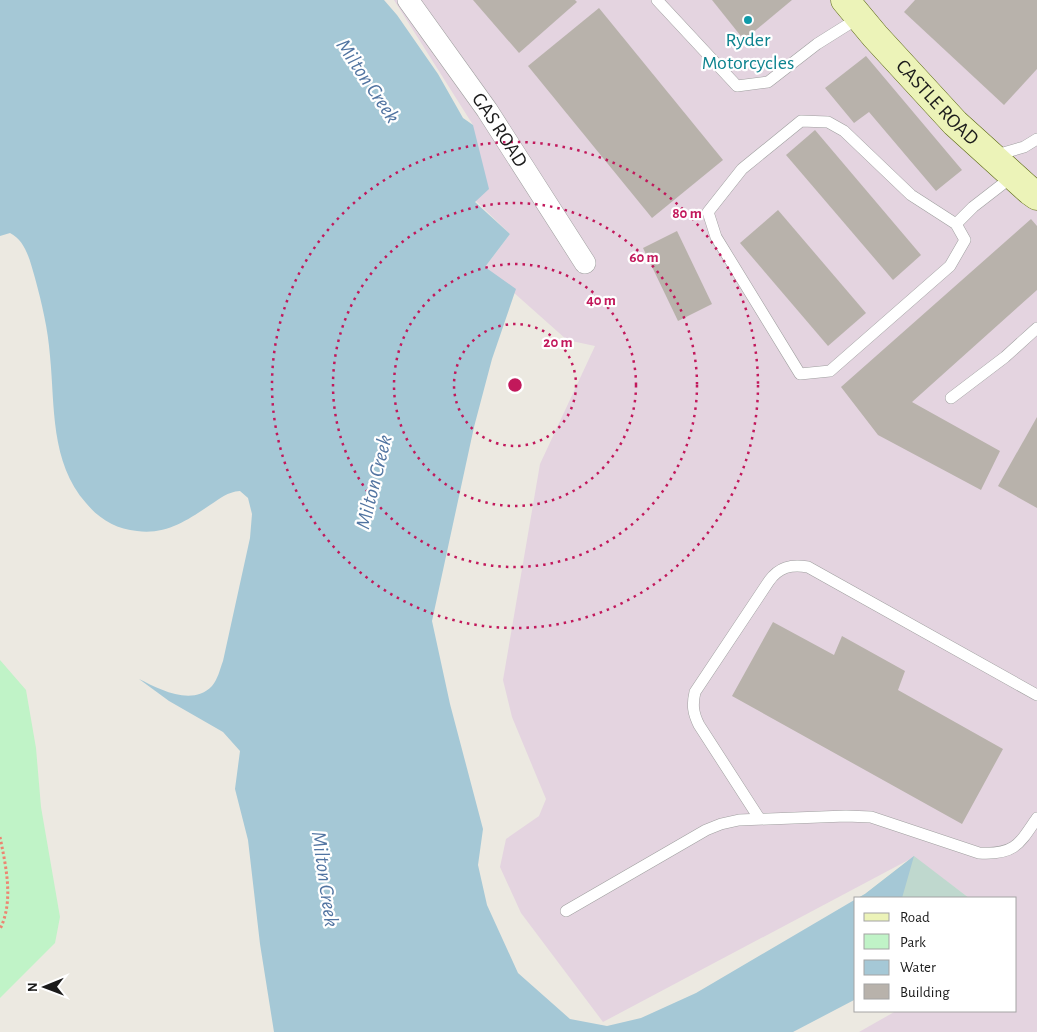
<svg xmlns="http://www.w3.org/2000/svg" width="1037" height="1032" viewBox="0 0 1037 1032" font-family="'Alegreya Sans',sans-serif">
<style>
.industrial{fill:#e4d4e0}
.wetland{fill:#bfd8ce}
.park{fill:#c0f3c7}
.water{fill:#a5c8d6}
.building{fill:#b8b2ab}
.lines{fill:none;stroke-linecap:round;stroke-linejoin:round}
.service-casing{stroke:#9f9f9f;stroke-width:12}
.minor-casing{stroke:#9f9f9f;stroke-width:22}
.secondary-casing{stroke:#57660e;stroke-width:29}
.path{stroke:#ec8571;stroke-width:3;stroke-dasharray:2.5 2.5;stroke-linecap:butt}
.service{stroke:#fff;stroke-width:11}
.minor{stroke:#fff;stroke-width:21}
.secondary{stroke:#ecf3b8;stroke-width:28}
.ring{fill:none;stroke:#c2185b;stroke-width:2.5;stroke-dasharray:2.5 5}
.culture-dot{fill:#0f9aa8;stroke:#fff;stroke-width:2}
.labels{text-anchor:middle;dominant-baseline:central;stroke-width:4.5;stroke-linejoin:round;paint-order:stroke}
.culture-label{font-size:20px;fill:#0d838f;stroke:#fff}
.street-label{font-size:20px;fill:#1b1b1b;stroke:#fff}
.water-label{font-size:21px;font-style:italic;fill:#5174a1;stroke:#fff}
.centre{fill:#c2185b;stroke:#fff;stroke-width:2.5}
.ring-label{font-size:15px;text-anchor:middle;font-weight:bold;fill:#c2185b;stroke:#fff;stroke-width:4.5;stroke-linejoin:round;paint-order:stroke}
</style>
<rect width="100%" height="100%" fill="#ece9e1"/>
<!-- industrial -->
<polygon class="industrial" points="394,0 1037,0 1037,1032 859,1032 896,1011 1016,1011 1016,898 969,898 914,857 603,1022 521,913 500,867 506,839 539,816 546,799 512,717 503,680 540,464 595,346 567,340 485,267 510,234 475,200 473,125"/>
<!-- wetland -->
<polygon class="wetland" points="914,856 969,898 858,898 865,894"/>
<!-- park -->
<polygon class="park" points="0,660 26,690 36,748 41,807 60,917 55,943 0,998"/>
<!-- water -->
<g class="water">
<path d="M 0,0 L 384,0 L 397,15 L 438,74 L 463,118 L 473,125 L 489,189 L 475,202 L 510,234 L 485,267 L 516,289 L 492,359 L 474,427 L 432,621 L 450,704 L 483,829 L 478,865 L 487,905 L 518,973 L 570,1019 L 607,1026 L 641,1018 L 696,993 L 856,899 L 856,999 L 793,1032 L 274,1032 L 260,944 L 248,840 L 235,789 L 240,751 L 223,732 L 169,701 L 139,679 C 159,689 192,707 212,686 C 218,679 220,669 223,661 L 250,538 L 252,514 L 248,498 L 240,491 C 227,492 221,498 210,505 C 188,520 166,535 137,531 C 116,529 99,519 86,503 C 50,462 55,406 50,356 C 48,329 42,304 35,278 C 30,261 26,241 10,233 L 0,236 Z"/>
<polygon points="914,856 902,898 858,898 865,894"/>
</g>
<!-- building -->
<g class="building">
<polygon points="473,0 575,0 577,2 519,53"/>
<polygon points="712,0 792,0 744,40"/>
<polygon points="915,0 1037,0 1037,69 1004,105 904,12"/>
<polygon points="599,8 723,160 652,218 528,66"/>
<polygon points="866,56 962,170 936,191 869,112 854,123 825,88"/>
<polygon points="815,130 921,255 893,280 786,155"/>
<polygon points="778,210 866,313 828,346 740,243"/>
<polygon points="1031,219 1037,226 1037,290 912,402 1000,451 981,490 878,435 841,387"/>
<polygon points="677,231 712,304 678,321 643,248"/>
<polygon points="1037,417 1037,508 998,486"/>
<polygon points="773,622 834,655 842,636 905,671 898,690 1003,749 962,824 732,696"/>
</g>
<g class="lines">
<!-- service casing -->
<g class="service-casing">
<g id="service">
<polyline points="657,0 737,86 768,82 817,44 860,17"/>
<polyline points="993,156 1024,147 1037,139"/>
<polyline points="956,224 911,195 844,131 828,122 801,121 742,169 708,212 716,237 800,374 830,371 950,266 965,240 956,224 973,207 1013,176"/>
<polyline points="951,398 1005,357 1037,328"/>
<path d="M 759,818 L 699,725 C 693,713 692,705 695,692 L 769,581 C 779,567 791,564 808,567 L 1037,695"/>
<path d="M 566,911 L 706,830 L 721,824 L 739,820 L 846,816 L 871,817 L 979,853 C 1014,855 1019,845 1037,818"/>
</g>
</g>
<!-- minor casing -->
<g class="minor-casing">
<g id="minor">
<path id="s1" d="M 408,0 L 487,110 L 585,263"/>
</g>
</g>
<!-- secondary casing -->
<g class="secondary-casing">
<g id="secondary">
<path id="s2" d="M 845,0 L 875,36 L 955,123 L 1030,191 L 1037,196"/>
</g>
</g>
<!-- path -->
<path class="path" d="M 0,837 C 6,867 14,901 0,929"/>
<!-- service -->
<use href="#service" class="service"/>
<!-- minor -->
<use href="#minor" class="minor"/>
<!-- secondary -->
<use href="#secondary" class="secondary"/>
</g>
<!-- distance rings -->
<g class="ring">
<circle cx="515" cy="385" r="61"/>
<circle cx="515" cy="385" r="121"/>
<circle cx="515" cy="385" r="182"/>
<circle cx="515" cy="385" r="243"/>
</g>
<!-- markers -->
<circle class="culture-dot" cx="748" cy="20" r="5"/>
<g class="labels">
<!-- culture labels -->
<g class="culture-label">
<text x="748" y="40">Ryder<tspan x="748" dy="23">Motorcycles</tspan></text>
</g>
<!-- street labels -->
<g class="street-label">
<text stroke="none"><textPath href="#s2" startOffset="138">CASTLE ROAD</textPath></text>
<text stroke="none"><textPath href="#s1" startOffset="159">GAS ROAD</textPath></text>
</g>
<!-- water labels -->
<g class="water-label">
<text transform="translate(368 81) rotate(56)">Milton Creek</text>
<text transform="translate(374 482) rotate(-76)">Milton Creek</text>
<text transform="translate(325 879) rotate(82)">Milton Creek</text>
</g>
</g>
<circle cx="515" cy="385" r="8" class="centre"/>
<g class="ring-label">
<text x="687" y="218">80 m</text>
<text x="644" y="262">60 m</text>
<text x="601" y="305">40 m</text>
<text x="558" y="347">20 m</text>
</g>
<!-- legend -->
<rect x="854" y="897" width="162" height="115" fill="#ffffff" stroke="#a4a4a4"/>
<rect x="864" y="913" width="25" height="8" fill="#ecf3b8" stroke="#a4a4a4"/>
<text x="900" y="922" font-size="15" fill="#1b1b1b">Road</text>
<rect x="864" y="934" width="25" height="15" fill="#c0f3c7" stroke="#a4a4a4"/>
<text x="900" y="947" font-size="15" fill="#1b1b1b">Park</text>
<rect x="864" y="960" width="25" height="15" fill="#a5c8d6" stroke="#a4a4a4"/>
<text x="900" y="972" font-size="15" fill="#1b1b1b">Water</text>
<rect x="864" y="984" width="25" height="15" fill="#b8b2ab" stroke="#a4a4a4"/>
<text x="900" y="997" font-size="15" fill="#1b1b1b">Building</text>
<!-- north arrow -->
<g transform="translate(45 987) rotate(269)" stroke="#ffffff" stroke-width="4" paint-order="stroke">
<path d="M0-4L9 19L0 12L-9 19Z" fill="#1b1b1b"/>
<text y="-8" font-size="14" font-weight="bold" text-anchor="middle" fill="#1b1b1b">N</text>
</g>
</svg>
